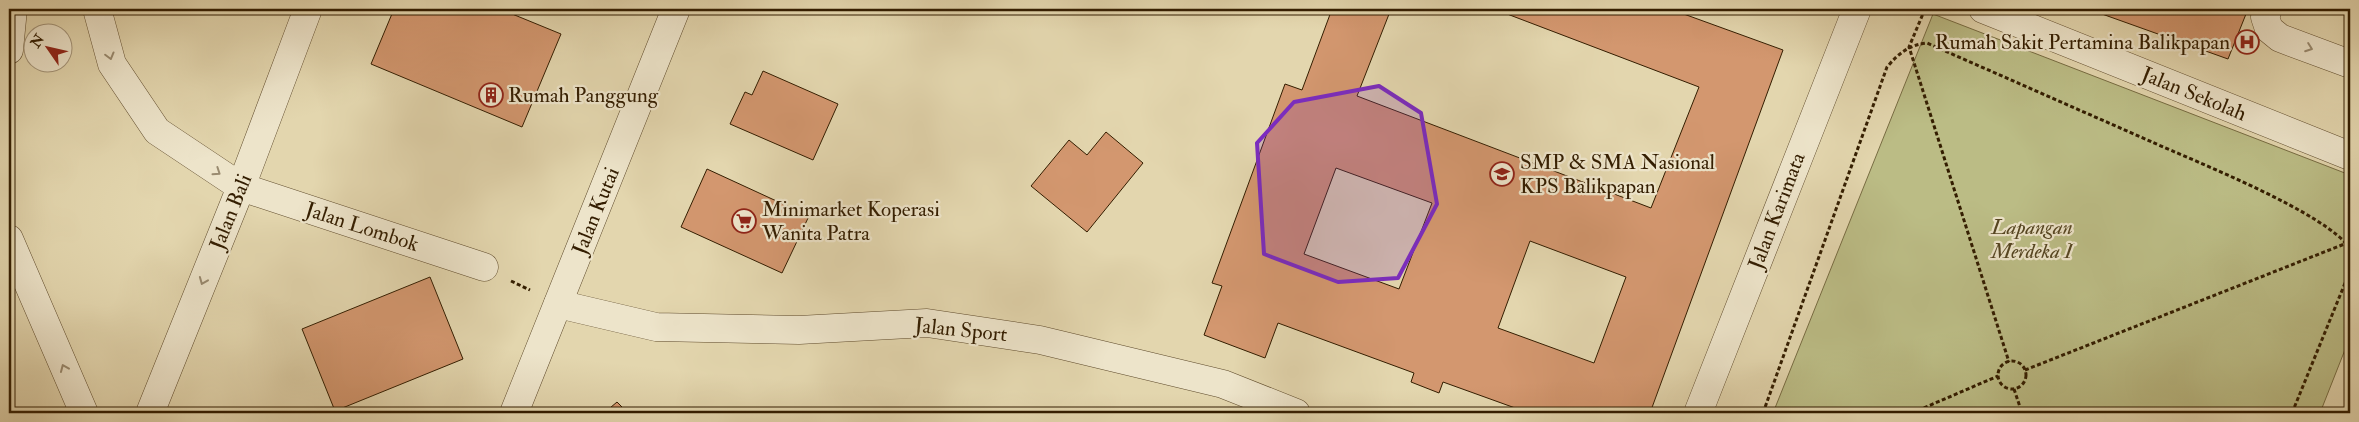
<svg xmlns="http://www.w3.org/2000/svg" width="2359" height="422" viewBox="0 0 2359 422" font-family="'IM FELL Double Pica',serif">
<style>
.green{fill:#bbbc85;stroke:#776c42}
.building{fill:#d3976f;stroke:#331d00;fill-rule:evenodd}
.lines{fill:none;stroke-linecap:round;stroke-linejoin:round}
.minor-casing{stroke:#5f4b2c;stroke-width:29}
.path{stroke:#331d00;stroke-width:3;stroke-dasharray:4 2.5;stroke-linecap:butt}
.minor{stroke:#ede4ca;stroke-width:28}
.oneway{stroke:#998a6f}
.marked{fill:#7b2cbf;fill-opacity:0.2;stroke:#7b2cbf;stroke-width:4;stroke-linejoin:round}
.labels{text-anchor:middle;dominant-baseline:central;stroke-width:4.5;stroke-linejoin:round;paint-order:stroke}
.poi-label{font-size:21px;fill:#331d00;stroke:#ede4ca;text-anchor:start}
.street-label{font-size:21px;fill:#331d00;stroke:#ede4ca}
.park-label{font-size:21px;font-style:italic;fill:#554521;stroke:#ede4ca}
</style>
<rect width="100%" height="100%" fill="#e3d6ae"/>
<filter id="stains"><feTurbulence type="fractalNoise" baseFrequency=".004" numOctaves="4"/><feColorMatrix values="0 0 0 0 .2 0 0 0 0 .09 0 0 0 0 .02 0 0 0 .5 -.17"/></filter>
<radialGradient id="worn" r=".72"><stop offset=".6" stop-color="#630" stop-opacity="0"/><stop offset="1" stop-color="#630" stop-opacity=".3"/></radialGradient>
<!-- green -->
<polygon class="green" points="1933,14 2350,175 2350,337 2320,413 1773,413"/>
<!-- building -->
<g class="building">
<polygon points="394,9 500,9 561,34 522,127 371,64"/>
<path d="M 1332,9 L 1391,9 L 1357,96 L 1651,208 L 1699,87 L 1494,9 L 1670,9 L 1783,50 L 1650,413 L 1529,413 L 1443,382 L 1439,393 L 1411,382 L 1414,373 L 1278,323 L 1265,358 L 1204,335 L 1222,286 L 1212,283 L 1285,84 L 1302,90 ZM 1336,168 L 1432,203 L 1399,289 L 1304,254 ZM 1530,241 L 1626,277 L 1594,363 L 1498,328 Z"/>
<polygon points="2088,9 2248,9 2228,59"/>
<polygon points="763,71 838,104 813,160 730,124 745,92 752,95"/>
<polygon points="1106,132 1143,163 1087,232 1031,186 1069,140 1087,155"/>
<polygon points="707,169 809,216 782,273 681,227"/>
<polygon points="430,277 463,359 335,411 302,329"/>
<polygon points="617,402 628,413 604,413"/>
</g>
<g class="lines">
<!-- minor casing -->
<g class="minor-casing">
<g id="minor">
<polyline points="97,9 112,64 157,131 241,187 484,267"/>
<polyline points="1983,9 2350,156"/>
<polyline points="2268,9 2265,17 2269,29 2280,38 2350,64"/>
<polyline points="9,50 13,9"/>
<polyline points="9,239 84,413"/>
<polyline points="558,304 656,327 799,330 927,323 1040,340 1223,384 1296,413"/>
<polyline points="150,413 241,187 308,9"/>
<polyline points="514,413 676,9"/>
<polyline points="1698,413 1857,9"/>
</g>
</g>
<!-- path -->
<g class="path">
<polyline points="1925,9 1909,47 2009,362"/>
<polyline points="511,281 530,290"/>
<circle cx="2012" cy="375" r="14"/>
<polyline points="2025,370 2347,243 2350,236"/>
<polyline points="2014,389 2022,413"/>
<path d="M 1763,413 L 1887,67 C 1899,53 1909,45 1927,43 C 2002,76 2077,109 2152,142 C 2194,161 2329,214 2350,249"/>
<polyline points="1912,413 1998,376"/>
<polyline points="2292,413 2350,271"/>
</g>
<!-- minor -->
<use href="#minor" class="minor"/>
</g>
<!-- one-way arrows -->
<defs><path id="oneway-chevron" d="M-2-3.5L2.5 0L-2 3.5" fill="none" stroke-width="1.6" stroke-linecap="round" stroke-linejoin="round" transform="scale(1.25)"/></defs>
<g class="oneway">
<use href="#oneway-chevron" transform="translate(2309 48) rotate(20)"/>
<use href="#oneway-chevron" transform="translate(110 56) rotate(75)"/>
<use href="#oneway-chevron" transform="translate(217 172) rotate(34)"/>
<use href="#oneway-chevron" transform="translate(203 281) rotate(112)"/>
<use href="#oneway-chevron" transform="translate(64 368) rotate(-113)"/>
</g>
<!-- marked area -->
<path class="marked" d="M 1379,86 L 1421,113 L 1437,204 L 1398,278 L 1338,282 L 1264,254 L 1257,143 L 1294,102 Z"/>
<!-- icons -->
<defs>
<g id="hospital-ring" transform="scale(1.25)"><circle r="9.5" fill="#ede4ca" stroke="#8f2418" stroke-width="1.5"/><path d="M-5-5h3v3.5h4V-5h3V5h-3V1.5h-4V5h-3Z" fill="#8f2418"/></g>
<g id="building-ring" transform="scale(1.25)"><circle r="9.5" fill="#ede4ca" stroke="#8f2418" stroke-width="1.5"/><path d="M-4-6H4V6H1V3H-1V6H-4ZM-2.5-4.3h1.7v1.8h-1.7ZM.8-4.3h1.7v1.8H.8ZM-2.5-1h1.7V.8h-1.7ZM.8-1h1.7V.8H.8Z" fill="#8f2418"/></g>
<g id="school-ring" transform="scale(1.25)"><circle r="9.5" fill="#ede4ca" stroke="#8f2418" stroke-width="1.5"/><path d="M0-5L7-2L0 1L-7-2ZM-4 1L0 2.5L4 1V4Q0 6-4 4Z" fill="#8f2418"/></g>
<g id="supermarket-ring" transform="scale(1.25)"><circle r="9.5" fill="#ede4ca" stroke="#8f2418" stroke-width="1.5"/><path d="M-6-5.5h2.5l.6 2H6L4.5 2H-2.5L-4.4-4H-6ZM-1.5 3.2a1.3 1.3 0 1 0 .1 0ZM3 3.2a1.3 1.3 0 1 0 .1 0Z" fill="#8f2418"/></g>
</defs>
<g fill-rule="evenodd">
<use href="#hospital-ring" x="2247" y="42"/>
<use href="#building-ring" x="491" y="95"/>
<use href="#school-ring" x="1502" y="174"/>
<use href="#supermarket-ring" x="744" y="221"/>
</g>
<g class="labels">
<!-- poi labels -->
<g class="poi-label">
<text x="2230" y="42" text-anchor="end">Rumah Sakit Pertamina Balikpapan</text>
<text x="508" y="95">Rumah Panggung</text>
<text x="1520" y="162">SMP &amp; SMA Nasional<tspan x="1520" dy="24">KPS Balikpapan</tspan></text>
<text x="762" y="209">Minimarket Koperasi<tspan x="762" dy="24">Wanita Patra</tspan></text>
</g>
<!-- street labels -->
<g class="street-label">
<text transform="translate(2194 94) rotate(22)">Jalan Sekolah</text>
<text transform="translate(596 211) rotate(-68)">Jalan Kutai</text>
<text transform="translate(1777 211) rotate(-69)">Jalan Karimata</text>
<text transform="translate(231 212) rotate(-68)">Jalan Bali</text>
<text transform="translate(362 227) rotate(18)">Jalan Lombok</text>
<text transform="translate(961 330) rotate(6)">Jalan Sport</text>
</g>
<!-- park labels -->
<g class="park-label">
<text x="2032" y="227">Lapangan<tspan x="2032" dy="24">Merdeka I</tspan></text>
</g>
</g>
<!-- margin -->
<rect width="2359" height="422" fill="none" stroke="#e3d6ae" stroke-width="30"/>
<rect x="10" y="10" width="2339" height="402" fill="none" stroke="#331d00" stroke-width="2.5"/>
<rect x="15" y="15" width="2329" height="392" fill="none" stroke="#331d00"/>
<!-- north arrow -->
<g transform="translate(48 48) rotate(304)"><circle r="24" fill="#ede4ca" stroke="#a39479"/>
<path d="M0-4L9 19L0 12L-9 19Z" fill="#8f2418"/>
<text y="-8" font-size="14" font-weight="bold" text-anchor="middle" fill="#331d00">N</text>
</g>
<rect width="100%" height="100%" filter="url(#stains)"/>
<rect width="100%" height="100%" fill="url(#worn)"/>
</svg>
